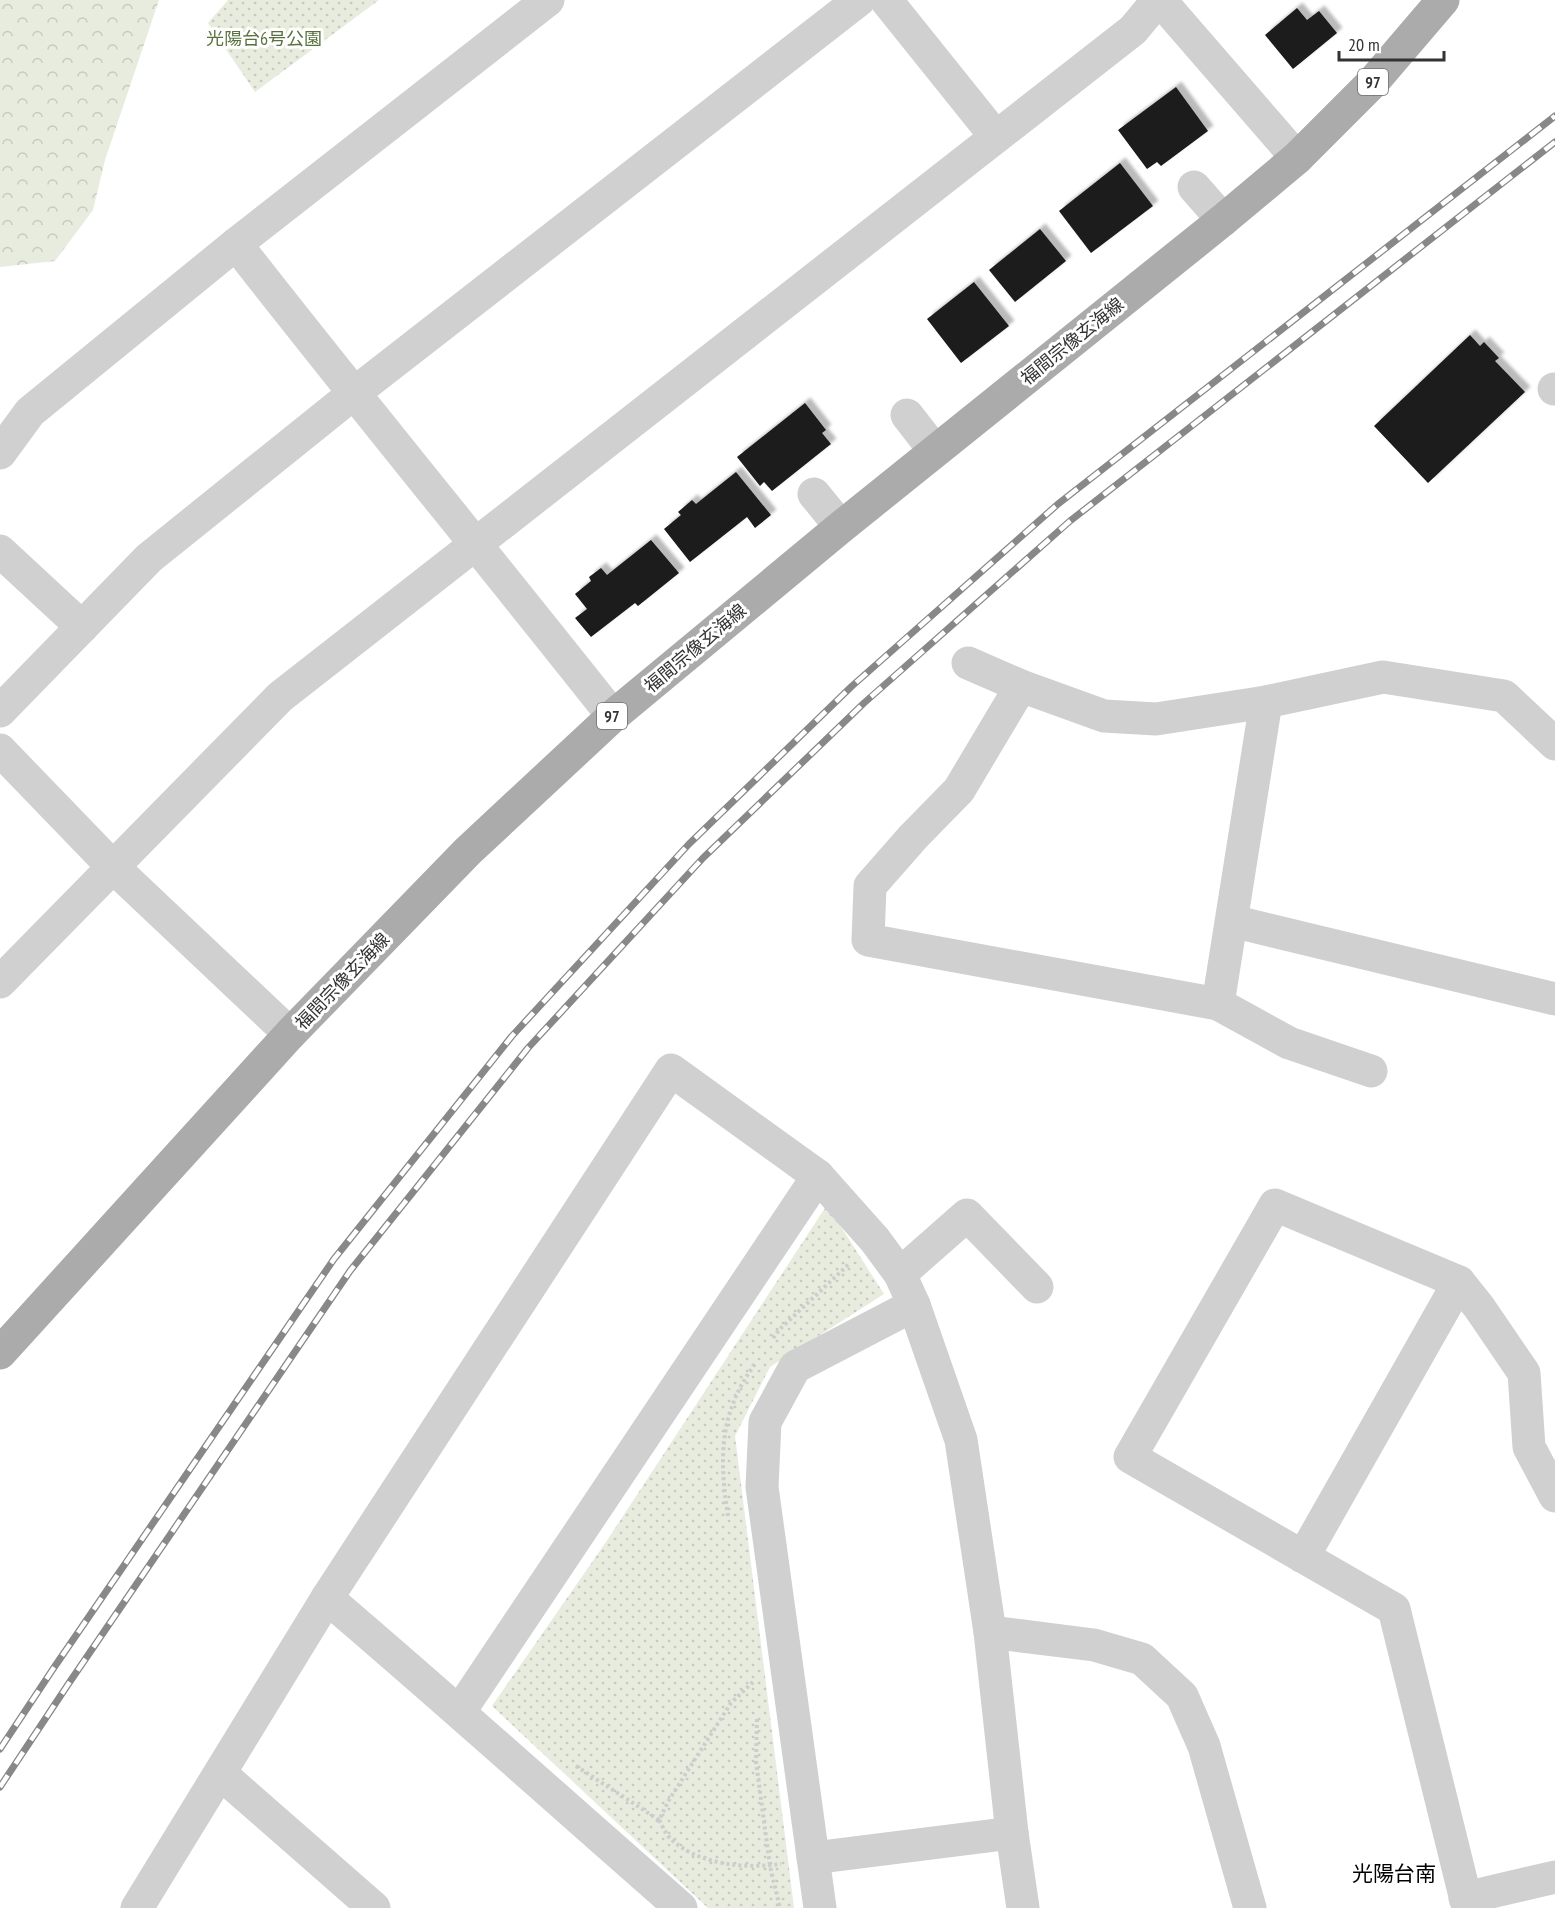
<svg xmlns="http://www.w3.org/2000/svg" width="1555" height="1908" viewBox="0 0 1555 1908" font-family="'PT Sans Narrow','Noto Sans JP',sans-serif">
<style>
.forest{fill:url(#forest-crowns)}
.park{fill:url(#park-dots)}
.building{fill:#1a1a1a;filter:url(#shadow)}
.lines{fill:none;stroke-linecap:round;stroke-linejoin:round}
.path{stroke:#cdcdcd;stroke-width:4;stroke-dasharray:3 3;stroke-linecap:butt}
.minor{stroke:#d0d0d0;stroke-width:33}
.major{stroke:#ababab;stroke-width:33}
.rail-casing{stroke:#888;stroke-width:7}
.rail{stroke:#fff;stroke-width:4.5;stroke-dasharray:14;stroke-linecap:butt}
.labels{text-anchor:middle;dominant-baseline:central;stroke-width:6;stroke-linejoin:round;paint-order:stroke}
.shield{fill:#fff;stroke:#707070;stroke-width:1.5}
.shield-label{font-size:16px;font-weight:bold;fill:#333}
.park-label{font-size:18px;fill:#58723d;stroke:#fff}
.street-label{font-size:18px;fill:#333;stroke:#fff}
.quarter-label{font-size:21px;fill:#000;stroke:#fff}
</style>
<defs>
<pattern id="forest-crowns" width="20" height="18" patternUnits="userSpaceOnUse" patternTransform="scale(1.5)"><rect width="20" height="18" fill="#e7ecde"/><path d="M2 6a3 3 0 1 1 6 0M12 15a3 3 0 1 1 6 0" fill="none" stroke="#c7cbbf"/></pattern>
<pattern id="park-dots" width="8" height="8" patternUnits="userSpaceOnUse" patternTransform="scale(1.5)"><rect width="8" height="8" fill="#e7ecde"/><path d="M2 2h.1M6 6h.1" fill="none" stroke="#c7cbbf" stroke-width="1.8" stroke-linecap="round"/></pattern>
<filter id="shadow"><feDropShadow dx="5.5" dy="-5.5" stdDeviation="1.5" flood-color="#0004"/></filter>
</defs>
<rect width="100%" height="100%" fill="#fff"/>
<!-- forest -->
<polygon class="forest" points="0,0 159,0 105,160 93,210 55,261 0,267"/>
<!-- park -->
<g class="park">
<polygon points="228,0 379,0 255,92 208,23"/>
<polygon points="827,1205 884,1294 770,1367 735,1436 794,1908 708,1908 492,1706 606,1542"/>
</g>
<!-- building -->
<g class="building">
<polygon points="1297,8 1307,20 1319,11 1337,33 1293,69 1265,35"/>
<polygon points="1176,87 1208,131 1161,166 1157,162 1147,169 1118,130"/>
<polygon points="1120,163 1153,206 1091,253 1059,211"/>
<polygon points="1040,229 1066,261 1015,302 989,270"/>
<polygon points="974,282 1009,326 961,363 927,319"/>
<polygon points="1470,335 1480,346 1484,342 1499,358 1495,361 1525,392 1428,483 1374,426"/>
<polygon points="805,403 826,430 822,433 831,444 772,491 764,482 760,486 737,457"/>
<polygon points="736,472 771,515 755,528 747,517 690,562 664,529 681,515 678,512 692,500 696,504"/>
<polygon points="651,540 679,573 638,606 635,603 591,637 575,618 587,609 575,594 591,581 589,577 601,568 607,575"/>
</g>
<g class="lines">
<!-- path -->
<g class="path">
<polyline points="773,1338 780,1329 849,1264"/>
<path d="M 728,1516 C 719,1458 719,1413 755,1364"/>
<path d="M 753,1682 L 731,1703 L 669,1800 L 659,1820 C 663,1827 666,1835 672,1840 C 699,1865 747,1869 781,1864"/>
<polyline points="757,1719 756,1762 770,1866 780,1908"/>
<polyline points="576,1766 659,1820"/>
</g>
<!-- minor -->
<g class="minor">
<polyline points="886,0 996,137"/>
<polyline points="1160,0 1297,158"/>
<polyline points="1194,187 1223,220"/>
<path d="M 236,244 C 360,403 488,558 613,716"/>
<polyline points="1554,389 1555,389"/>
<polyline points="907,415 935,451"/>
<polyline points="0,453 30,412 236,244 548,0"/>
<polyline points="814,494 841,527"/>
<polyline points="0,551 82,627"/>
<polyline points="968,663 1021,686 1104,716 1156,719 1266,702 1383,677 1504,696 1555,744"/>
<polyline points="1021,686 959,790 913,837 870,886 868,940 1218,1004 1289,1043 1371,1071"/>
<polyline points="0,711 149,558 353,394 859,0"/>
<polyline points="0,750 112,866 290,1034"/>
<polyline points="1232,921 1555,999"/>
<polyline points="0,982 280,697 1133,30 1158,0"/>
<polyline points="1218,1004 1266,702"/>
<polyline points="900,1274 967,1215 1037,1287"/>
<polyline points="1303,1557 1459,1282"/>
<path d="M 327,1598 C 447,1700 563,1805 681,1908"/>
<polyline points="990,1632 1094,1645 1142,1659 1182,1696 1204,1746 1250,1908"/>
<polyline points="460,1711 818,1176"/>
<polyline points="221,1774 374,1908"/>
<polyline points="813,1858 1012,1833"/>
<polyline points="1465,1898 1555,1877"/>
<polyline points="137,1908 327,1598 671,1070 818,1176 875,1240 900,1274 914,1305 961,1440 990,1632 1012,1833 1023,1908"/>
<polyline points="820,1908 762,1487 765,1422 795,1367 914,1305"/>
<polyline points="1468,1908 1394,1609 1130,1457 1275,1205 1459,1282 1479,1307 1524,1373 1529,1447 1555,1496"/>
</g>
<!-- major -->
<polyline class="major" points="0,1353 290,1034 468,851 613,716 841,527 1223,220 1297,158 1373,82 1443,0"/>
<!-- rail casing -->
<g class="rail-casing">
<g id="rail">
<polyline points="0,1749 53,1669 334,1259 512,1036 689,844 852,686 1058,504 1555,116"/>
<polyline points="0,1787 69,1683 350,1271 528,1048 703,858 864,703 1070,521 1555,142"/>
</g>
</g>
<!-- rail -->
<use href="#rail" class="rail"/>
</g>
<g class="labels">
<!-- shield labels -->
<g class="shield">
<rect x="1358" y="69" width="30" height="26" rx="4.5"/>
<rect x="597" y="703" width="30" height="26" rx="4.5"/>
</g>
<g class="shield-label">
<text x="1373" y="82">97</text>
<text x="612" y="716">97</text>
</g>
<!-- park labels -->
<g class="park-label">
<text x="264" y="38">光陽台6号公園</text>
</g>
<!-- street labels -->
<g class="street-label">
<text transform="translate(1072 341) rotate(-39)">福間宗像玄海線</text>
<text transform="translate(695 648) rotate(-40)">福間宗像玄海線</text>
<text transform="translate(342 981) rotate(-46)">福間宗像玄海線</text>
</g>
<!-- quarter labels -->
<g class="quarter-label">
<text x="1394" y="1873">光陽台南</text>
</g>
</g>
<!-- scale -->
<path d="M1339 51v9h105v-9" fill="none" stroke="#333333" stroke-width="3"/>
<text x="1348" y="51" font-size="18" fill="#333333" stroke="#ffffff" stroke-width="4.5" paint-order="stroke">20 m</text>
</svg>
